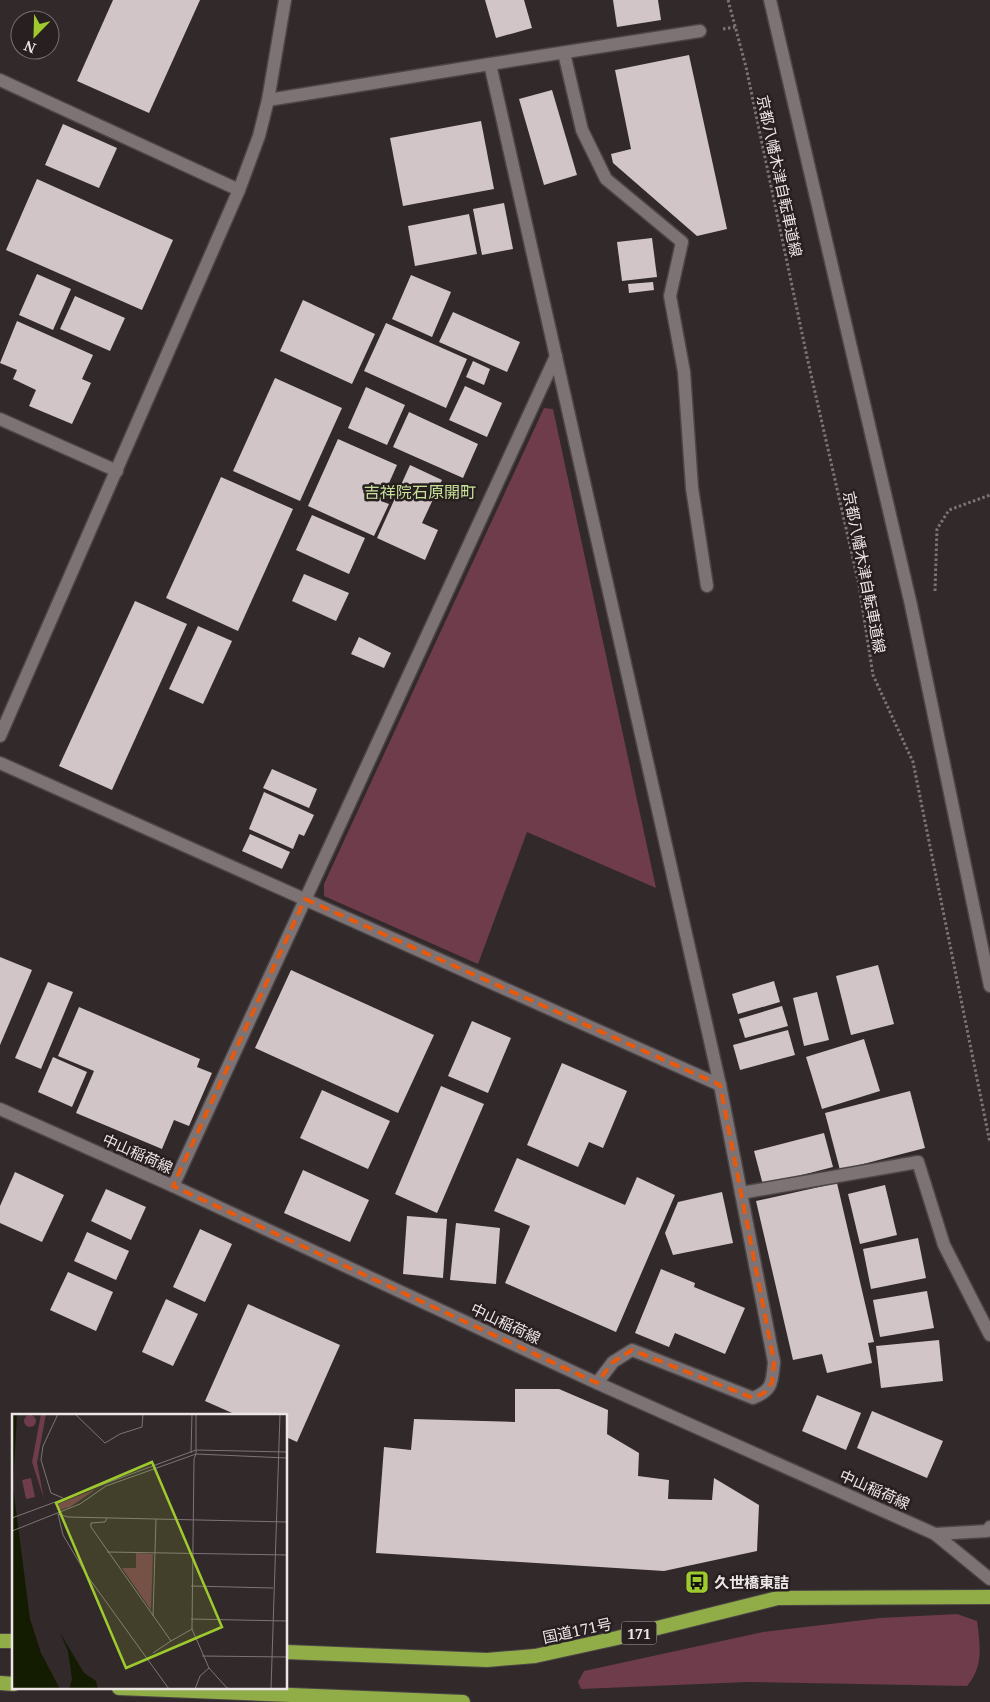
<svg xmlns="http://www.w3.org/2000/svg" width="990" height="1702" viewBox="0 0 990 1702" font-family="'Noto Serif','Noto Sans JP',serif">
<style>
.green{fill:#6e3c4a}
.building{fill:#d1c5c7}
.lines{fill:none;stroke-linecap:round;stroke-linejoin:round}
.service-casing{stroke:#4c4546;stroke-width:15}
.minor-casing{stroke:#4c4546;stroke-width:15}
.tertiary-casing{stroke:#4c4546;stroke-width:15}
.secondary-casing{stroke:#4c4546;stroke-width:15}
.trunk-casing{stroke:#4c4546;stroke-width:16}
.path{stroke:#7c7476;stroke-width:3;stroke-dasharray:2.5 2.5;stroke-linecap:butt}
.service{stroke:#7d7274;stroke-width:12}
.minor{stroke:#7d7274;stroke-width:12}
.tertiary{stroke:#7d7274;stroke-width:12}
.secondary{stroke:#7d7274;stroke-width:12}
.trunk{stroke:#91ad47;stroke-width:14}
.marked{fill:none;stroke:#e8590c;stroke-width:4;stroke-dasharray:10 6;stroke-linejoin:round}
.labels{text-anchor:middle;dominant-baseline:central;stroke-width:5;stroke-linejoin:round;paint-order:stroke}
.shield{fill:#281f21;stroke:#b1aaac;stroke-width:1}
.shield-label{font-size:14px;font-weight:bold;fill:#ece6e7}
.street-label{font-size:15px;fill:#ece6e7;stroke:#281f21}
.poi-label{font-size:15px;font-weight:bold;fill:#ece6e7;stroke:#281f21;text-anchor:start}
.neighbourhood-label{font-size:16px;fill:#c7e198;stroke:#281f21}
.inset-road{fill:none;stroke:#7c7576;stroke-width:1}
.view{fill:#9fca2e;fill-opacity:0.15;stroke:#9fca2e;stroke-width:2.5}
.inset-edge{fill:none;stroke:#ece6e7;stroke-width:2.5}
</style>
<rect width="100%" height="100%" fill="#32292b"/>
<!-- green -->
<g class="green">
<polygon points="544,408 553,409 656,888 527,832 478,964 324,896 324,884"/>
<path d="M 957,1614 L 977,1621 C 980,1645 984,1666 967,1686 L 747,1682 L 581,1689 L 578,1682 L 584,1671 L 763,1632 L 880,1618 Z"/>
</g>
<!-- building -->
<g class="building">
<polygon points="113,0 200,0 149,113 77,81"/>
<polygon points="485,0 524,0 532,28 496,38"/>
<polygon points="613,0 658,0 661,20 617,27"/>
<polygon points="689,55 727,229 697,236 613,163 611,154 631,149 615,70"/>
<polygon points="552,90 577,175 544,185 519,99"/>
<polygon points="481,121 494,189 403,206 390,138"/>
<polygon points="63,124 117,148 99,188 45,165"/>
<polygon points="37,179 173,240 142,310 6,250"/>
<polygon points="504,203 513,249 482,255 473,209"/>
<polygon points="469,214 477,254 415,266 408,226"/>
<polygon points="652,238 657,277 622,281 617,242"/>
<polygon points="37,274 71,289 53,330 19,315"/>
<polygon points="411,275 451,292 432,337 392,319"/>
<polygon points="653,282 654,290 629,293 628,284"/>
<polygon points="75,296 125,318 110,351 60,329"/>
<polygon points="303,300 375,334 352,384 280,351"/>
<polygon points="453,312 520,342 507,372 439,342"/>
<polygon points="17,321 93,355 82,379 91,383 72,424 29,406 36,390 13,379 17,370 0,363"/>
<polygon points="386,323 467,359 446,408 364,371"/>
<polygon points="473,361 490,369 484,385 466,377"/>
<polygon points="275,378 342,408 300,501 233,471"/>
<polygon points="465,386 502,403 487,437 449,420"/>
<polygon points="366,387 405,405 387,445 348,428"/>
<polygon points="409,412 478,444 463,478 393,447"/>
<polygon points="338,439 397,465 381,501 389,504 374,536 308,506"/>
<polygon points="410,465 442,480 422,523 438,530 425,560 377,538"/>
<polygon points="221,477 293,509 238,631 166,598"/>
<polygon points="312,515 365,538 349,574 296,550"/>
<polygon points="304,574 349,593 336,621 292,601"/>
<polygon points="135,601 187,624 112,790 59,766"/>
<polygon points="198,626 232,641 203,704 169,689"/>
<polygon points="359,637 391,653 384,668 351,654"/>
<polygon points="272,769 317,789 309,808 263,788"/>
<polygon points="264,792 314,815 304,836 299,834 293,849 249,829"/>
<polygon points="250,834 290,852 282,869 242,851"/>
<polygon points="0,957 32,970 0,1045"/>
<polygon points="878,965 894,1024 851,1035 836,976"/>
<polygon points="291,970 434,1035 398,1113 255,1048"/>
<polygon points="774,981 780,1002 738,1014 732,994"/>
<polygon points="48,982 73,992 41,1069 15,1058"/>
<polygon points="817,992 829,1040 804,1046 793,998"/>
<polygon points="782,1006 788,1026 745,1038 739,1019"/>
<polygon points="79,1007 200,1059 197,1067 212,1073 189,1126 174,1120 162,1149 76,1113 94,1071 58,1056"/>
<polygon points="472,1021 511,1038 488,1093 448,1076"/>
<polygon points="788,1030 795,1055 740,1070 733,1045"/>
<polygon points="864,1039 880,1091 822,1109 806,1057"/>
<polygon points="53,1057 87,1072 72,1107 38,1092"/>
<polygon points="562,1063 627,1091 603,1148 589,1142 578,1167 527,1145"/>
<polygon points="441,1086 484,1104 437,1213 395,1194"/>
<polygon points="322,1090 390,1121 368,1169 300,1138"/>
<polygon points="910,1091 925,1148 840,1170 825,1113"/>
<polygon points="824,1133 833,1167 763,1185 754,1151"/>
<polygon points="517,1158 625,1205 637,1177 675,1195 616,1332 505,1283 530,1226 494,1211"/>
<polygon points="303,1170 369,1200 350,1242 284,1213"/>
<polygon points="15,1172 64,1195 42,1242 0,1223 0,1206"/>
<polygon points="837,1183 874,1342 868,1343 872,1363 827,1373 822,1354 793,1360 756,1201"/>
<polygon points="885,1185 897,1235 860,1244 848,1194"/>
<polygon points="106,1189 146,1207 131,1240 91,1221"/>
<polygon points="722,1192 733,1243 673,1255 665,1233 678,1202"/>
<polygon points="407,1216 447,1219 443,1278 403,1274"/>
<polygon points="456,1223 500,1228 496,1284 450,1280"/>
<polygon points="200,1229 232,1244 205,1302 173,1287"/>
<polygon points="87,1232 129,1251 116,1280 74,1261"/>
<polygon points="918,1238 926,1278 871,1289 863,1249"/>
<polygon points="661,1269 695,1283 694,1287 745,1308 725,1354 675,1333 669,1347 635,1333"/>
<polygon points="68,1272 113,1292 96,1331 50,1310"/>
<polygon points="927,1291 934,1328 880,1337 873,1300"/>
<polygon points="166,1299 198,1314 173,1366 142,1352"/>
<polygon points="248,1304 340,1345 297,1442 286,1437 286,1416 239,1416 205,1401"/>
<polygon points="939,1340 943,1381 881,1388 876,1346"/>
<polygon points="515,1389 559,1389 608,1410 607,1434 639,1453 638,1476 669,1480 668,1499 712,1500 714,1478 759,1505 757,1551 664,1571 376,1553 384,1447 411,1450 414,1419 515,1422"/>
<polygon points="817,1395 861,1413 846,1450 802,1431"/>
<polygon points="872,1411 943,1441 927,1478 857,1448"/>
</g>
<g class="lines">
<!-- service casing -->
<g class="service-casing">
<g id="service">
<polyline points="564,53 582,130 606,179 682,242 670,296 684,372 692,488 707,586"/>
<polyline points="741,1193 918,1162 944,1245 990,1335"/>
<polyline points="935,1534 987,1531 990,1527"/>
</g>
</g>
<!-- minor casing -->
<g class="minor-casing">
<g id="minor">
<polyline points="770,0 911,605 990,986"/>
<polyline points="490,64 700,31"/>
<polyline points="0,80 239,190"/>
<path d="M 268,100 L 490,64 L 720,1085 L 774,1362 C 772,1382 773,1390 753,1398 L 632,1350 L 613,1362 L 597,1383"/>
<polyline points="0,419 117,471"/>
<polyline points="0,763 720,1085"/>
<polyline points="173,1186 556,356"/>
</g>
</g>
<!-- tertiary casing -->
<g class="tertiary-casing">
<polyline id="tertiary" points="0,736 239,190 259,136 268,100 285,0"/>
</g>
<!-- secondary casing -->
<g class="secondary-casing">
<polyline id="secondary" points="0,1109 173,1186 597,1383 935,1534 990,1579"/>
</g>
<!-- trunk casing -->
<g class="trunk-casing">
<g id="trunk">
<polyline points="0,1641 14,1641"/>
<polyline points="286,1652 487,1660 535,1656 617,1638 778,1598 990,1597"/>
<polyline points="0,1683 14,1684"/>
<polyline points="119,1688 463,1702"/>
</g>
</g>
<!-- path -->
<g class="path">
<polyline points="728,0 746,67 807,357 859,585 873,675 913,762 990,1143"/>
<polyline points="723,29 735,27"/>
<polyline points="935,591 937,529 949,510 990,495"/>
</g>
<!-- service -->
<use href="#service" class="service"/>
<!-- minor -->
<use href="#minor" class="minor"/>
<!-- tertiary -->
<use href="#tertiary" class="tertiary"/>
<!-- secondary -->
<use href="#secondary" class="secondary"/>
<!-- trunk -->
<use href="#trunk" class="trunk"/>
</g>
<!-- marked area -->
<path class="marked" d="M 305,899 L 720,1085 L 774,1362 L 772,1383 L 764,1393 L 753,1398 L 632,1350 L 613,1362 L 597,1383 L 173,1186 Z"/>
<!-- icons -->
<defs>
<g id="bus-square" transform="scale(1.25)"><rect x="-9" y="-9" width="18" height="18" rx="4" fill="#9fca2e" stroke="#281f21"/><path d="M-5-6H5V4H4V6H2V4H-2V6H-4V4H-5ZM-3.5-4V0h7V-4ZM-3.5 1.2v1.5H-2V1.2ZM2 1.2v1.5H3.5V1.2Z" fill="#111"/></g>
</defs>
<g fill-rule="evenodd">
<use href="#bus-square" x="697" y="1582"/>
</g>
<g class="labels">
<!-- shield labels -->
<rect class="shield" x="621.5" y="1621.5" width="35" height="23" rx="4"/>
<g class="shield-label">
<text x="639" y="1633">171</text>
</g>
<!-- street labels -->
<g class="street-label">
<text transform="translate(780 176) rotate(78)">京都八幡木津自転車道線</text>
<text transform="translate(865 572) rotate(79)">京都八幡木津自転車道線</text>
<text transform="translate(138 1153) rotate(24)">中山稲荷線</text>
<text transform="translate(506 1323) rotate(25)">中山稲荷線</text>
<text transform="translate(875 1489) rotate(24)">中山稲荷線</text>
<text transform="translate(577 1630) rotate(-12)">国道171号</text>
</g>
<!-- poi labels -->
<g class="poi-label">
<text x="714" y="1582">久世橋東詰</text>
</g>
<!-- neighbourhood labels -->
<g class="neighbourhood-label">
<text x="420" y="492">吉祥院石原開町</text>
</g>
</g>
<!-- overview -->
<g transform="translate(12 1414)">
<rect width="275" height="275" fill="#32292b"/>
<path d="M 29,0 L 34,0 L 25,49 L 32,85 L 20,48 ZM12 7a6 6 0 1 1 12 0a6 6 0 1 1-12 0ZM 19,64 L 23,83 L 14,85 L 10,66 ZM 84,75 L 58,93 L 48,96 L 46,90 ZM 124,139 L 141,140 L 139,196 L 110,154 L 124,154 Z" fill="#6e3c4a"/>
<path d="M 0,0 L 5,0 L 1,73 L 18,205 L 29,239 L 48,275 L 0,275 ZM 48,219 L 72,259 L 84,267 L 86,275 L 57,275 L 60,265 L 56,237 Z" fill="#131b01"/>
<path class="inset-road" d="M 46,0 L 31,32 L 29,46 L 39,79 L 51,84M 63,0 L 93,29 L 108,20 L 130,13 L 131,0M 184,36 L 275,38M 179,39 L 180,0M 46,100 L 51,121 L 74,160 L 157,275M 46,100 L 56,103 L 275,108M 0,104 L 184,36M 95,104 L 93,108 L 79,109 L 79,113 L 159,227 L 180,215M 0,117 L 68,90 L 94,72 L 184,40 L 184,0M 95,138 L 275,141M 179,172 L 261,174M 141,202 L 144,105M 179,205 L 275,207M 141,239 L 159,227M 190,242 L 275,243M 183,275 L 188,262 L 197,254M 219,275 L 215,274 L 197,254 L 180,215 L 182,45 L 184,40 L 275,44M 259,275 L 268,0"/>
<path class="view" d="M 140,48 L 210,213 L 114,254 L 44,89 Z"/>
<rect width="275" height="275" class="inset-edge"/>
</g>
<!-- north arrow -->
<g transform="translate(35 35) rotate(203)"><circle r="24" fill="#281f21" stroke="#766f70"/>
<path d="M0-4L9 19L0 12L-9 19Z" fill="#9fca2e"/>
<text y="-8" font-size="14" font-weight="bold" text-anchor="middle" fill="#ece6e7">N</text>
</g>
</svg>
